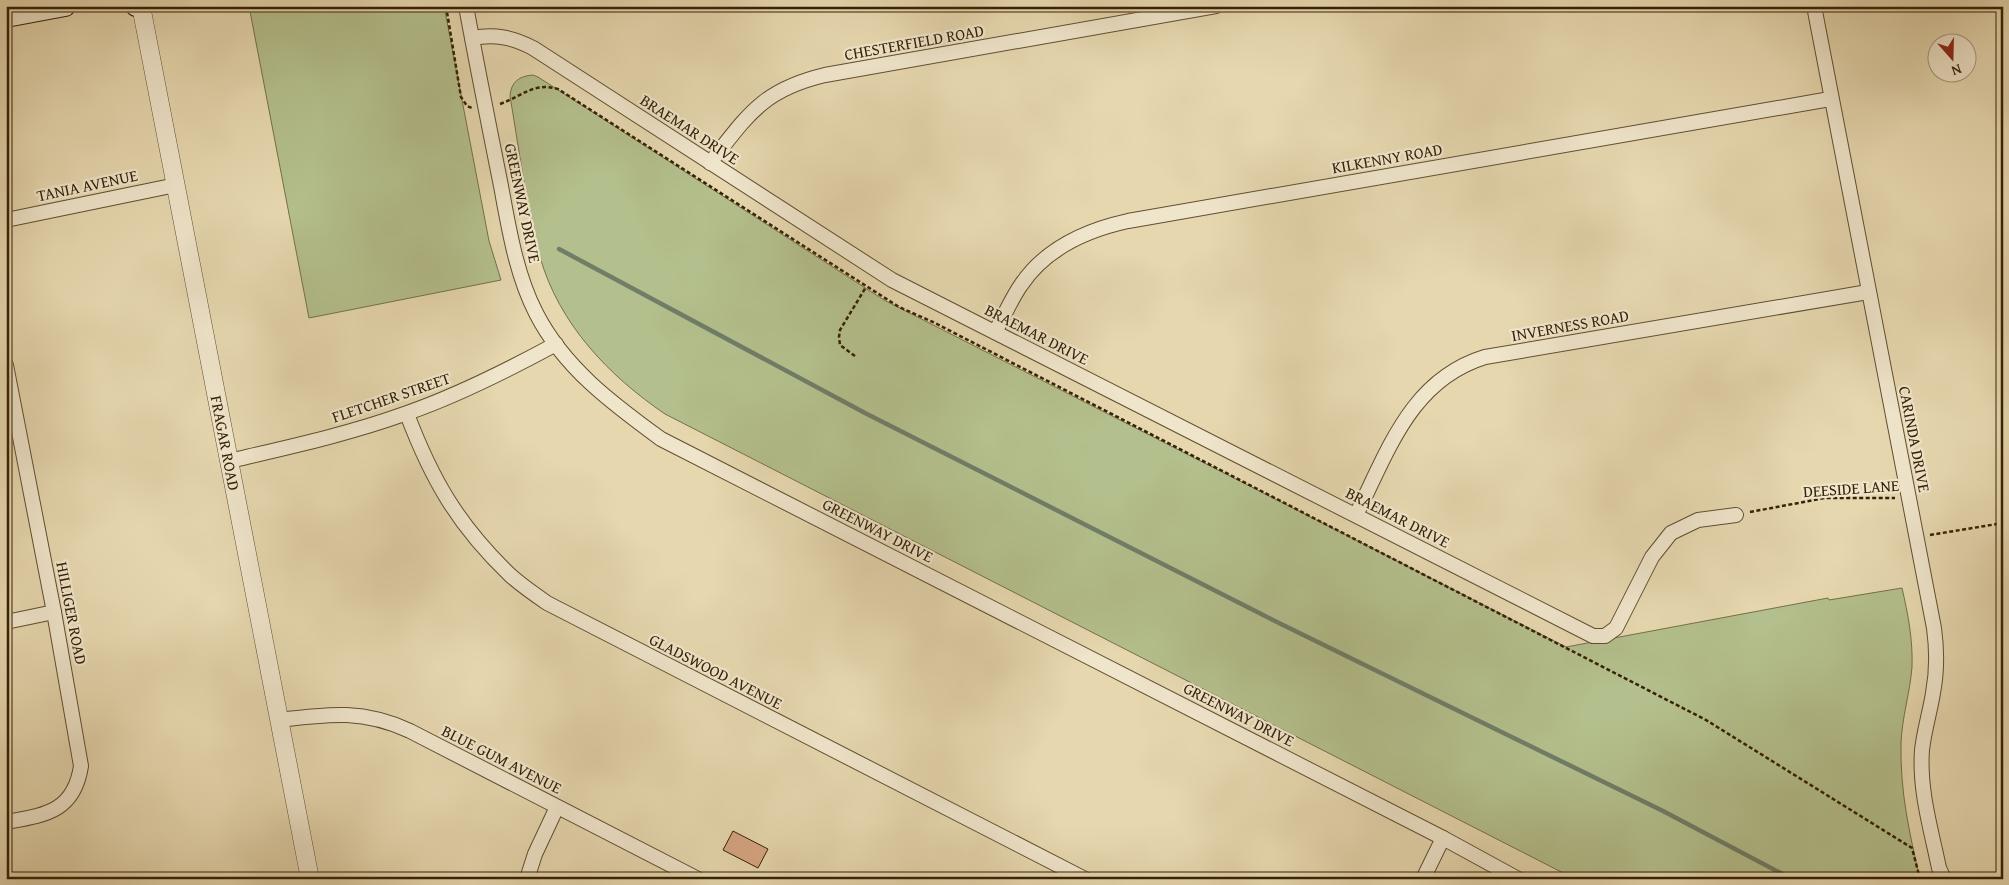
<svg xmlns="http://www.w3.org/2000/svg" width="2009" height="885" viewBox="0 0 2009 885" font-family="'Gentium Book Plus',serif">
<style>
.green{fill:#b3bf8c;stroke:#747049}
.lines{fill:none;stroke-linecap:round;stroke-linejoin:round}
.stream{stroke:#707d67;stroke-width:4.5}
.building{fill:#d7a683;stroke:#352106}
.minor-casing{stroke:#614e30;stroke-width:16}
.tertiary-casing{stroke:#614e30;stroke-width:19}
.secondary-casing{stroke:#352106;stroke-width:22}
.path{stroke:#352106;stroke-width:2.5;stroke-dasharray:4 2.5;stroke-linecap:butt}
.minor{stroke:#efe5cb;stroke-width:14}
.tertiary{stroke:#efe5cb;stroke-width:18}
.secondary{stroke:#efe5cb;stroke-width:20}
.labels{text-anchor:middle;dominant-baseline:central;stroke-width:4.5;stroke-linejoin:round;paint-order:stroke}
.street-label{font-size:16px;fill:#352106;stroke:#efe5cb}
</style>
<rect width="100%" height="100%" fill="#e6d7af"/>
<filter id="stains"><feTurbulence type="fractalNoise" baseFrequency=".004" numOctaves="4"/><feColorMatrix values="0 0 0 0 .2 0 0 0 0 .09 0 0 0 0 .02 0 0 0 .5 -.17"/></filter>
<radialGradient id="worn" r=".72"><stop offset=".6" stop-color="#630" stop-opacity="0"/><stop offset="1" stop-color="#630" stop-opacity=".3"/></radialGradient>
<!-- green -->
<g class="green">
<polygon points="249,6 444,6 489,241 501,280 309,318"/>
<path d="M 533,75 L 538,77 L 884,300 L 1566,647 L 1828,598 L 1829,600 L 1902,588 C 1908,614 1913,640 1912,667 C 1910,693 1902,717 1901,743 C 1900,792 1909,831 1920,879 L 1575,879 L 665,414 C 609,376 559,324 540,257 C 526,204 519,149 510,96 C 511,82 519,76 533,75 Z"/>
</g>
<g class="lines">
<!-- stream -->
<polyline class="stream" points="559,249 865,413 1283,625 1663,811 1792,879"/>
</g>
<!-- building -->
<polygon class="building" points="733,831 768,849 758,868 723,850"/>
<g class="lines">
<!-- minor casing -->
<g class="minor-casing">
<g id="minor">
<path d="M 466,6 C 477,66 489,126 501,186 C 509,229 516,274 536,313 C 564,368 613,404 661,439 L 1443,838 L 1518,879"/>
<path d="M 1814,6 L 1934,628 C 1937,650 1937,672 1933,693 C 1930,712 1924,731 1922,750 C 1919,790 1931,829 1939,868 L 1944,879"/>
<path d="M 472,38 C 495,34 512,37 533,48 L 892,280 L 1593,636 L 1605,636 L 1616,628 L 1652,557 L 1671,533 L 1698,520 L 1736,515"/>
<path d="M 710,163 C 748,115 762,90 825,75 L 1216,6"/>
<polyline points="6,220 176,185"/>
<path d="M 995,332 C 1004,317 1011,299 1021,285 C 1045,249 1087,230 1128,221 L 1830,99"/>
<path d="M 6,365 L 54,612 L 81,766 C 74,812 45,815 6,822"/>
<path d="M 407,414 C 432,480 458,525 510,575 C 521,585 534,594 547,603 L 1085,879"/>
<path d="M 229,461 C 289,447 349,434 407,413 C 459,395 508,370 556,344"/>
<path d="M 1356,515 C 1388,452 1410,380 1485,357 L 1868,292"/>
<polyline points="6,622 54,612"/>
<path d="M 279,720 C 328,714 363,709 410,731 L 698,879"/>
<polyline points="527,879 535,854 557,807"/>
<polyline points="1423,879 1443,838"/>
</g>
</g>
<!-- tertiary casing -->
<g class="tertiary-casing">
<g id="tertiary">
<path id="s1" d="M 141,6 L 310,879"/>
</g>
</g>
<!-- secondary casing -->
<g class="secondary-casing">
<g id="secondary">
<polyline points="136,6 137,6"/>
<polyline points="6,17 65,6"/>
</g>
</g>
<!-- path -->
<g class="path">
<polyline points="446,6 461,97 467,106 472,108"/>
<polyline points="158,11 168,6"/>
<path d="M 500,104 C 522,96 534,82 558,89 L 899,307 L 933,322 L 1706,720 L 1912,848 L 1920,879"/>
<polyline points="855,356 840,345 839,337 840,330 866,287"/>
<polyline points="1750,512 1825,498 1895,498"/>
<polyline points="1930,535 2003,523"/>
</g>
<!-- minor -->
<use href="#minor" class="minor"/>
<!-- tertiary -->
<use href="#tertiary" class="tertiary"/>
<!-- secondary -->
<use href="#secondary" class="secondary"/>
</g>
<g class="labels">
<!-- street labels -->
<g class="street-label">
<text transform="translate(914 42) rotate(-10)">CHESTERFIELD ROAD</text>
<text transform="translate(690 129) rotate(33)">BRAEMAR DRIVE</text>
<text transform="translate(1387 158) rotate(-10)">KILKENNY ROAD</text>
<text transform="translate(87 185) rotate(-12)">TANIA AVENUE</text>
<text transform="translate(523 203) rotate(78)">GREENWAY DRIVE</text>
<text transform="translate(1570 325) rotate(-10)">INVERNESS ROAD</text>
<text transform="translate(1037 334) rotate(27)">BRAEMAR DRIVE</text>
<text transform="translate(391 397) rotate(-19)">FLETCHER STREET</text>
<text transform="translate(1915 439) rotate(79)">CARINDA DRIVE</text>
<text stroke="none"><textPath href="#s1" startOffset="445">FRAGAR ROAD</textPath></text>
<text transform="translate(1851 488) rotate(-4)">DEESIDE LANE</text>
<text transform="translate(1398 517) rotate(27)">BRAEMAR DRIVE</text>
<text transform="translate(878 530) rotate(27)">GREENWAY DRIVE</text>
<text transform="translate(72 613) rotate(79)">HILLIGER ROAD</text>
<text transform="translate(716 671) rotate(27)">GLADSWOOD AVENUE</text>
<text transform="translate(1239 714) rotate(27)">GREENWAY DRIVE</text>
<text transform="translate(502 759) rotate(27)">BLUE GUM AVENUE</text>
</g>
</g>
<!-- margin -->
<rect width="2009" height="885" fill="none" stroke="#e6d7af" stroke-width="25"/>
<rect x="8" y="8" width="1994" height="870" fill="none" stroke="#352106" stroke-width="2.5"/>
<rect x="12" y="12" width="1984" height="860" fill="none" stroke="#352106"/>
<!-- north arrow -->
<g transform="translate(1952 58) rotate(160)"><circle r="24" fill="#efe5cb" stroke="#a5977c"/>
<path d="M0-4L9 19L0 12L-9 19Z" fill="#8f2418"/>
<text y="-8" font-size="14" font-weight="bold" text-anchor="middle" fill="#352106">N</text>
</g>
<rect width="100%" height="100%" filter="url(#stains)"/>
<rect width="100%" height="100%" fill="url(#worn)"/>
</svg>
